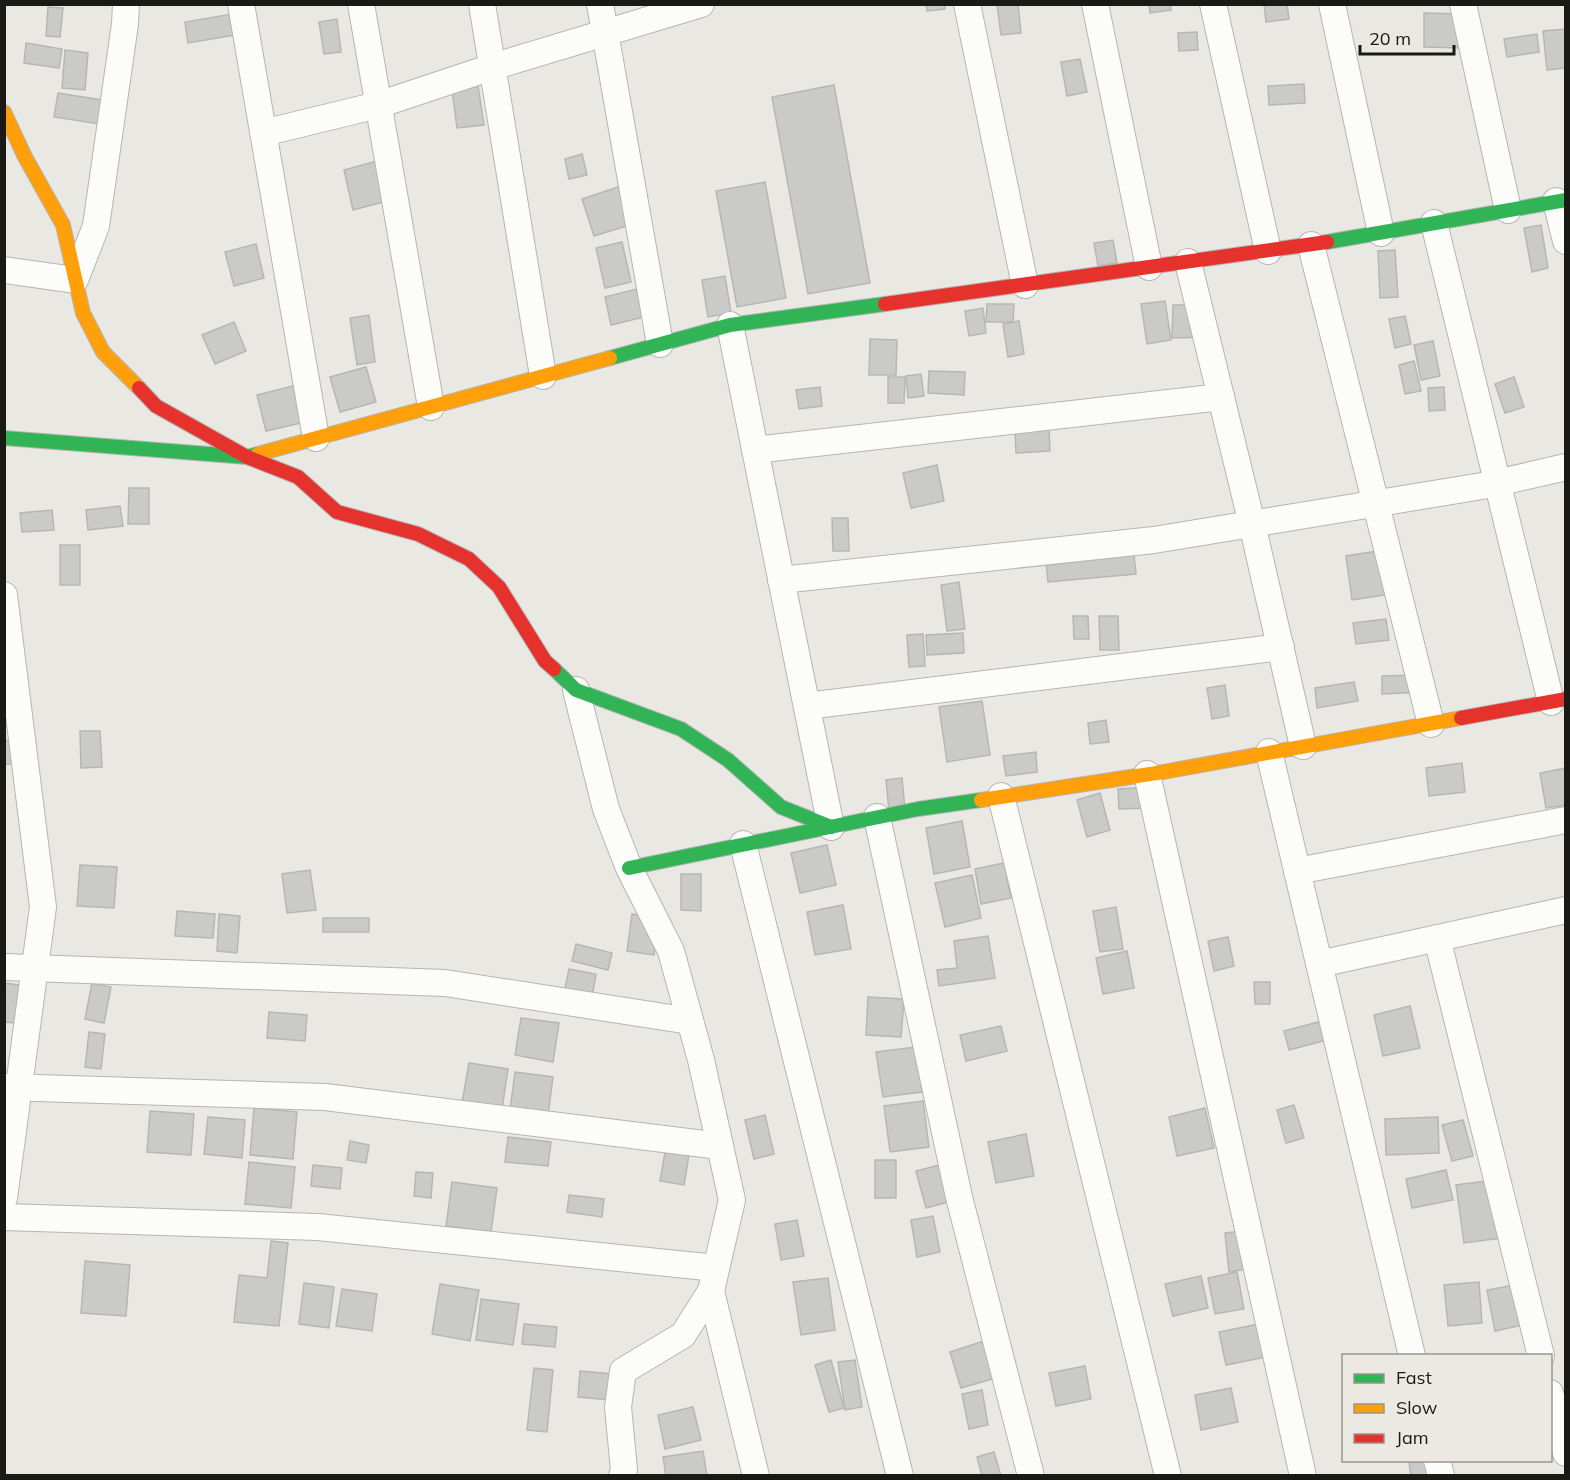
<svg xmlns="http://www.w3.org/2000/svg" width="1570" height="1480" viewBox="0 0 1570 1480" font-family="Mulish,sans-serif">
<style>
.building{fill:#cacac9;stroke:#b7b6b5;stroke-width:1.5}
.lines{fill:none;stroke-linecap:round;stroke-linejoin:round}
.street-casing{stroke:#b5b5b1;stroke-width:28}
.fast-casing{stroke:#b5b5b1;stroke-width:16}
.slow-casing{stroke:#b5b5b1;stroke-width:16}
.jam-casing{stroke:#b5b5b1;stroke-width:16}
.street{stroke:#fcfcfb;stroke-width:26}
.fast{stroke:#30b455;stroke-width:14}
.slow{stroke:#ff9f0a;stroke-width:14}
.jam{stroke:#e5322d;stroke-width:14}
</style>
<rect width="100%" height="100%" fill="#e9e8e3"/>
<!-- building -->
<g class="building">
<polygon points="926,4 945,4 945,9 927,11"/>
<polygon points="997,4 1018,4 1021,33 1001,35"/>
<polygon points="1149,4 1170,4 1171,10 1150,13"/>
<polygon points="1264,4 1287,4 1289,19 1266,22"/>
<polygon points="48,7 63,8 60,37 46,36"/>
<polygon points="244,12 248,33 188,43 185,22"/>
<polygon points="1424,13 1463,14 1462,48 1424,47"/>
<polygon points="337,19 341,52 324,54 319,22"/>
<polygon points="1566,29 1566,68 1547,70 1543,31"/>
<polygon points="1197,32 1198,50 1179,51 1178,33"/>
<polygon points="1537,34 1539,52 1507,57 1504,39"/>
<polygon points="26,43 62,49 59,68 24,63"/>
<polygon points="65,50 88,53 85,90 62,88"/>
<polygon points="1080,59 1087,92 1067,96 1061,62"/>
<polygon points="1304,84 1305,103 1269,105 1268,86"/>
<polygon points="834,85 870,283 808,294 772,97"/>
<polygon points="478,86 484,125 457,128 452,90"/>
<polygon points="58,93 102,100 99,124 54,117"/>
<polygon points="582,154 587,175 569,179 565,159"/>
<polygon points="377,161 387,201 353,210 344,170"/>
<polygon points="765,182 786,298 737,307 716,191"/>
<polygon points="630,183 642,221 594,236 582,199"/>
<polygon points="1541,225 1548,268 1532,272 1524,228"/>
<polygon points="1113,240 1117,263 1098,266 1094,243"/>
<polygon points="622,242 631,282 605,288 596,248"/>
<polygon points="256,244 264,278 234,286 225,252"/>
<polygon points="1395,250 1398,297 1380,298 1378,251"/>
<polygon points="725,276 731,313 708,317 702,280"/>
<polygon points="641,288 648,316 611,325 605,297"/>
<polygon points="1165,301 1171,340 1147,344 1141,304"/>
<polygon points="987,304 1014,304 1013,322 986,322"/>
<polygon points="1173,305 1211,305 1211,337 1172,338"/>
<polygon points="983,308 986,333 969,336 965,311"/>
<polygon points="369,315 375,362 357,365 350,318"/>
<polygon points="1405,316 1411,344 1395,348 1389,319"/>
<polygon points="1019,321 1024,354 1008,357 1003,324"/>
<polygon points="234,322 246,351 215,364 202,335"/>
<polygon points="870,339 897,340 896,375 869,375"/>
<polygon points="1433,341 1440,376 1421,380 1414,345"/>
<polygon points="1414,361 1421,391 1405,394 1399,365"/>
<polygon points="366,367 376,402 340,412 330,377"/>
<polygon points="929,371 965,372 964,395 928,393"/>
<polygon points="921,374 924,396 908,398 906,376"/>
<polygon points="888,377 905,377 904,403 888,403"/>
<polygon points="1514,377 1524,407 1505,413 1495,384"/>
<polygon points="305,383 314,420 266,431 257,395"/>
<polygon points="820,387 822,406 799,409 796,390"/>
<polygon points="1444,387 1445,410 1429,411 1428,388"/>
<polygon points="1049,430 1050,451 1016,453 1015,432"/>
<polygon points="937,465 944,501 911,508 903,473"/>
<polygon points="129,488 149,488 149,524 128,524"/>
<polygon points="120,506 123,526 88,530 86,510"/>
<polygon points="52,510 54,530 22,532 20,513"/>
<polygon points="832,518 848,518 849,551 833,551"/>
<rect x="60" y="545" width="20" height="40"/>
<polygon points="1390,549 1397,593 1352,600 1346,556"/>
<polygon points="1134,555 1136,574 1048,582 1046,563"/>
<polygon points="959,582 965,629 947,631 941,585"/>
<polygon points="1073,616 1088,616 1089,639 1074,639"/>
<polygon points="1099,616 1118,616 1119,650 1100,650"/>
<polygon points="1386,619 1389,640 1356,644 1353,623"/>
<polygon points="963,633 964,653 927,655 926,635"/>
<polygon points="923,634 925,666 909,667 907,635"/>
<polygon points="1421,675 1422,692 1382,694 1382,676"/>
<polygon points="1354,682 1358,701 1317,708 1315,688"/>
<polygon points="1225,685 1229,716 1212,719 1207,688"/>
<polygon points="982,701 990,755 947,762 939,707"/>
<polygon points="1106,720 1109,742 1090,744 1088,723"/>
<polygon points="80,731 100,731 102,767 81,768"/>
<polygon points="4,740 13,741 12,764 4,764"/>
<polygon points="1036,752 1037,772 1006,776 1003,756"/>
<polygon points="1462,763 1465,792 1429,796 1426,768"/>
<polygon points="1566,768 1566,805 1546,808 1540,773"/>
<polygon points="902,778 905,809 889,811 886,780"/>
<polygon points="1148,787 1149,808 1119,809 1118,789"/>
<polygon points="1100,793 1110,830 1087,837 1077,800"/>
<polygon points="962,821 970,867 934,874 926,828"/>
<polygon points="827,845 836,885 800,893 791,853"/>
<polygon points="1004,863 1011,898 981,904 975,869"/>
<polygon points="80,865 117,867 114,908 77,906"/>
<polygon points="310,870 316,910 287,913 282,874"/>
<polygon points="681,874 701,874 701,911 681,910"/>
<polygon points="972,875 981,918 945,927 935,883"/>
<polygon points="843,905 851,949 815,955 807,912"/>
<polygon points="1116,907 1123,949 1100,952 1093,911"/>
<polygon points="177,911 215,914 213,938 175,936"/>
<polygon points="219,914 240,916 237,953 217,951"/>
<polygon points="632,914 659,919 654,955 627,951"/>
<rect x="323" y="918" width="46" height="14"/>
<polygon points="988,936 995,978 939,986 937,970 957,968 954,941"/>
<polygon points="1228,937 1234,966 1214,971 1208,941"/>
<polygon points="576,944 612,953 608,970 572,961"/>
<polygon points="1127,951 1134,988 1103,994 1096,958"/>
<polygon points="569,969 596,974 592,998 564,993"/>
<polygon points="1254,982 1270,982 1270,1004 1255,1004"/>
<polygon points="4,983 19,985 16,1023 4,1022"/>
<polygon points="92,983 111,987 104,1023 85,1019"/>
<polygon points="868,997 904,999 901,1037 866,1035"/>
<polygon points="1410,1006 1420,1048 1383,1056 1374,1015"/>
<polygon points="269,1012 307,1015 305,1041 267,1038"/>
<polygon points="521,1018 559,1023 553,1062 515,1055"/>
<polygon points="1322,1021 1327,1040 1289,1050 1284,1031"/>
<polygon points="1001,1026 1007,1051 966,1061 960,1035"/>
<polygon points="89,1032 105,1034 101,1069 85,1067"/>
<polygon points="916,1047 922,1092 883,1097 876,1052"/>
<polygon points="469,1063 508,1069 502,1109 462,1103"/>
<polygon points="515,1072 553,1077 548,1115 510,1110"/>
<polygon points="923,1101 929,1147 890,1152 884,1106"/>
<polygon points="1294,1105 1304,1138 1286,1143 1277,1110"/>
<polygon points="254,1108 297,1112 293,1159 250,1155"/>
<polygon points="1205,1108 1214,1148 1177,1156 1169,1117"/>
<polygon points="150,1111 194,1114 191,1155 147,1152"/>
<polygon points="765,1115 774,1154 754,1159 745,1120"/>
<polygon points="208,1117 245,1120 242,1158 204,1154"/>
<polygon points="1438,1117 1439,1153 1386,1155 1385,1119"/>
<polygon points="1463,1120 1473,1156 1452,1161 1442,1125"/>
<polygon points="1026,1134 1034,1176 996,1183 988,1142"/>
<polygon points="508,1137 551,1142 548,1166 505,1162"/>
<polygon points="350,1141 369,1145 366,1163 347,1160"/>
<polygon points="665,1152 689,1155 684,1185 660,1181"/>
<rect x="875" y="1160" width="21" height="38"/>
<polygon points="249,1162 295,1167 291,1208 245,1204"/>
<polygon points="951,1162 960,1199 926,1208 916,1171"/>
<polygon points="313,1165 342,1168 340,1189 311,1186"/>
<polygon points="1446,1170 1453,1200 1412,1208 1406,1179"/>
<polygon points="416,1172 433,1173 431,1198 414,1196"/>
<polygon points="1501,1179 1509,1237 1464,1243 1456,1185"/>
<polygon points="452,1182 497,1188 491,1232 446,1226"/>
<polygon points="569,1195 604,1199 602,1217 567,1212"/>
<polygon points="933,1216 940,1252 917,1257 911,1220"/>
<polygon points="797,1220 804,1256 781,1260 775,1224"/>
<polygon points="1243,1231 1246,1269 1229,1272 1225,1233"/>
<polygon points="271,1241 288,1243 279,1326 234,1322 239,1275 267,1278"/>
<polygon points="85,1261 130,1265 126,1316 81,1313"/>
<polygon points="1237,1272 1244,1309 1215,1314 1208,1278"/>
<polygon points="1201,1276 1208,1308 1173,1316 1165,1284"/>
<polygon points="828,1278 835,1330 801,1335 793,1282"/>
<polygon points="1479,1282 1482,1323 1448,1326 1444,1285"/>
<polygon points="304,1283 334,1287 329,1328 299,1324"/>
<polygon points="1525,1283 1532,1323 1495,1331 1487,1290"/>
<polygon points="440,1284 479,1290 470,1341 432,1334"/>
<polygon points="342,1289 377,1294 372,1331 336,1326"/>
<polygon points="481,1299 519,1304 513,1345 476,1340"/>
<polygon points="524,1324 557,1327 555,1347 522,1344"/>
<polygon points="1259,1324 1266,1357 1226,1365 1219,1332"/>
<polygon points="984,1341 996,1378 961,1388 950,1352"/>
<polygon points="831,1360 844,1408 829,1412 815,1365"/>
<polygon points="855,1360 862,1407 845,1410 838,1362"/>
<polygon points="1085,1366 1091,1399 1056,1406 1049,1373"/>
<polygon points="534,1368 553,1370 547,1432 527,1430"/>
<polygon points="580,1371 613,1374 610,1400 578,1397"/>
<polygon points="1231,1388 1238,1422 1201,1430 1195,1395"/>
<polygon points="982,1390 988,1425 969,1429 962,1394"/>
<polygon points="693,1407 701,1440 665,1449 658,1415"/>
<polygon points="703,1451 707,1476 666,1476 663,1457"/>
<polygon points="994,1452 1001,1476 982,1476 977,1457"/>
<polygon points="1421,1460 1444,1460 1446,1476 1411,1476 1409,1462"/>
</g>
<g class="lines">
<!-- street casing -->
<g class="street-casing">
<g id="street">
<polyline points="241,4 316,438"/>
<polyline points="361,4 431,407"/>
<polyline points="482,4 543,376"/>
<polyline points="600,4 660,344"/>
<polyline points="967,4 1025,285"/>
<polyline points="1095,4 1149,267"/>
<polyline points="1213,4 1268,251"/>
<polyline points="1332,4 1381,233"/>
<polyline points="1463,4 1508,210"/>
<polyline points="263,133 378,105 492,67 701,4"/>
<polyline points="1556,201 1566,241"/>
<polyline points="1434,223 1551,702"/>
<polyline points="1311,245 1431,724"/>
<polyline points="1188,262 1252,524 1303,746"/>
<polyline points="4,270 75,280 96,226 125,24 126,4"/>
<polyline points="730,325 831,827"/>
<polyline points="755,450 1221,397"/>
<polyline points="781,580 1154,540 1488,485 1566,467"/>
<polyline points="4,595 43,907 4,1198"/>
<polyline points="576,690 606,809 629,868 671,951 701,1060 732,1200 711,1291 683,1335 623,1371 618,1407 624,1470 622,1476"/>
<polyline points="807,706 1281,647"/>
<polyline points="1269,752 1412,1356"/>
<polyline points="1147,774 1303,1476"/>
<polyline points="1001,796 1168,1476"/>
<polyline points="877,817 959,1197 1031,1476"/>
<polyline points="743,844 900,1476"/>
<polyline points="1297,871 1566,820"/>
<polyline points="1437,938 1541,1356"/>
<polyline points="1319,964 1566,910"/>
<polyline points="4,967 445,983 690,1021"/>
<polyline points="4,1087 325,1097 720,1146"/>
<polyline points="4,1217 318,1227 716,1268"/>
<polyline points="711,1291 756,1476"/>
<polyline points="1550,1393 1566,1453"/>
<polyline points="1437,1460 1441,1476"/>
</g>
</g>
<!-- fast casing -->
<g class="fast-casing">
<g id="fast">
<polyline points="1327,242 1566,200"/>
<polyline points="610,358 730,325 885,304"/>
<polyline points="4,438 247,457 258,454"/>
<polyline points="554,669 576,690 681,729 728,760 781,807 831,827"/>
<polyline points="629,868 918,809 981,800"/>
</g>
</g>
<!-- slow casing -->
<g class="slow-casing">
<g id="slow">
<polyline points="4,112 25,157 63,225 83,313 103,352 139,388"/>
<polyline points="258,454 610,358"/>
<polyline points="981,800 1163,772 1461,718"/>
</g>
</g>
<!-- jam casing -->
<g class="jam-casing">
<g id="jam">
<polyline points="885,304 1327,242"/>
<polyline points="139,388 156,406 247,457 298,477 337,512 418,534 469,559 499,587 545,661 554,669"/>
<polyline points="1461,718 1566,699"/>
</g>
</g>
<!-- street -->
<use href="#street" class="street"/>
<!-- fast -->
<use href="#fast" class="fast"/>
<!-- slow -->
<use href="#slow" class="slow"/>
<!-- jam -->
<use href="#jam" class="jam"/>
</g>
<!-- border -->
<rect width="1570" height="1480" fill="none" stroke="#191916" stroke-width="12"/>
<!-- legend -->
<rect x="1342" y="1354" width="210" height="108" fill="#ebe9e1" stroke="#979690" stroke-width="1.5"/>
<rect x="1354" y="1374" width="30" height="9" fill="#30b455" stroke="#979690" stroke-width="1.5"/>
<text x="1396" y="1384" font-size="18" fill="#191916">Fast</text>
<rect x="1354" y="1404" width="30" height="9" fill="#ff9f0a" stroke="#979690" stroke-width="1.5"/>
<text x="1396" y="1414" font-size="18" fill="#191916">Slow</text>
<rect x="1354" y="1434" width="30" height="9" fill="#e5322d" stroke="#979690" stroke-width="1.5"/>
<text x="1396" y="1444" font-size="18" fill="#191916">Jam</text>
<!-- scale -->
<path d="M1360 45v9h94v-9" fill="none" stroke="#191916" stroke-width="3"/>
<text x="1369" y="45" font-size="18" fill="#191916" stroke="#ebe9e1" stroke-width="4.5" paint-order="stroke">20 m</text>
</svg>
